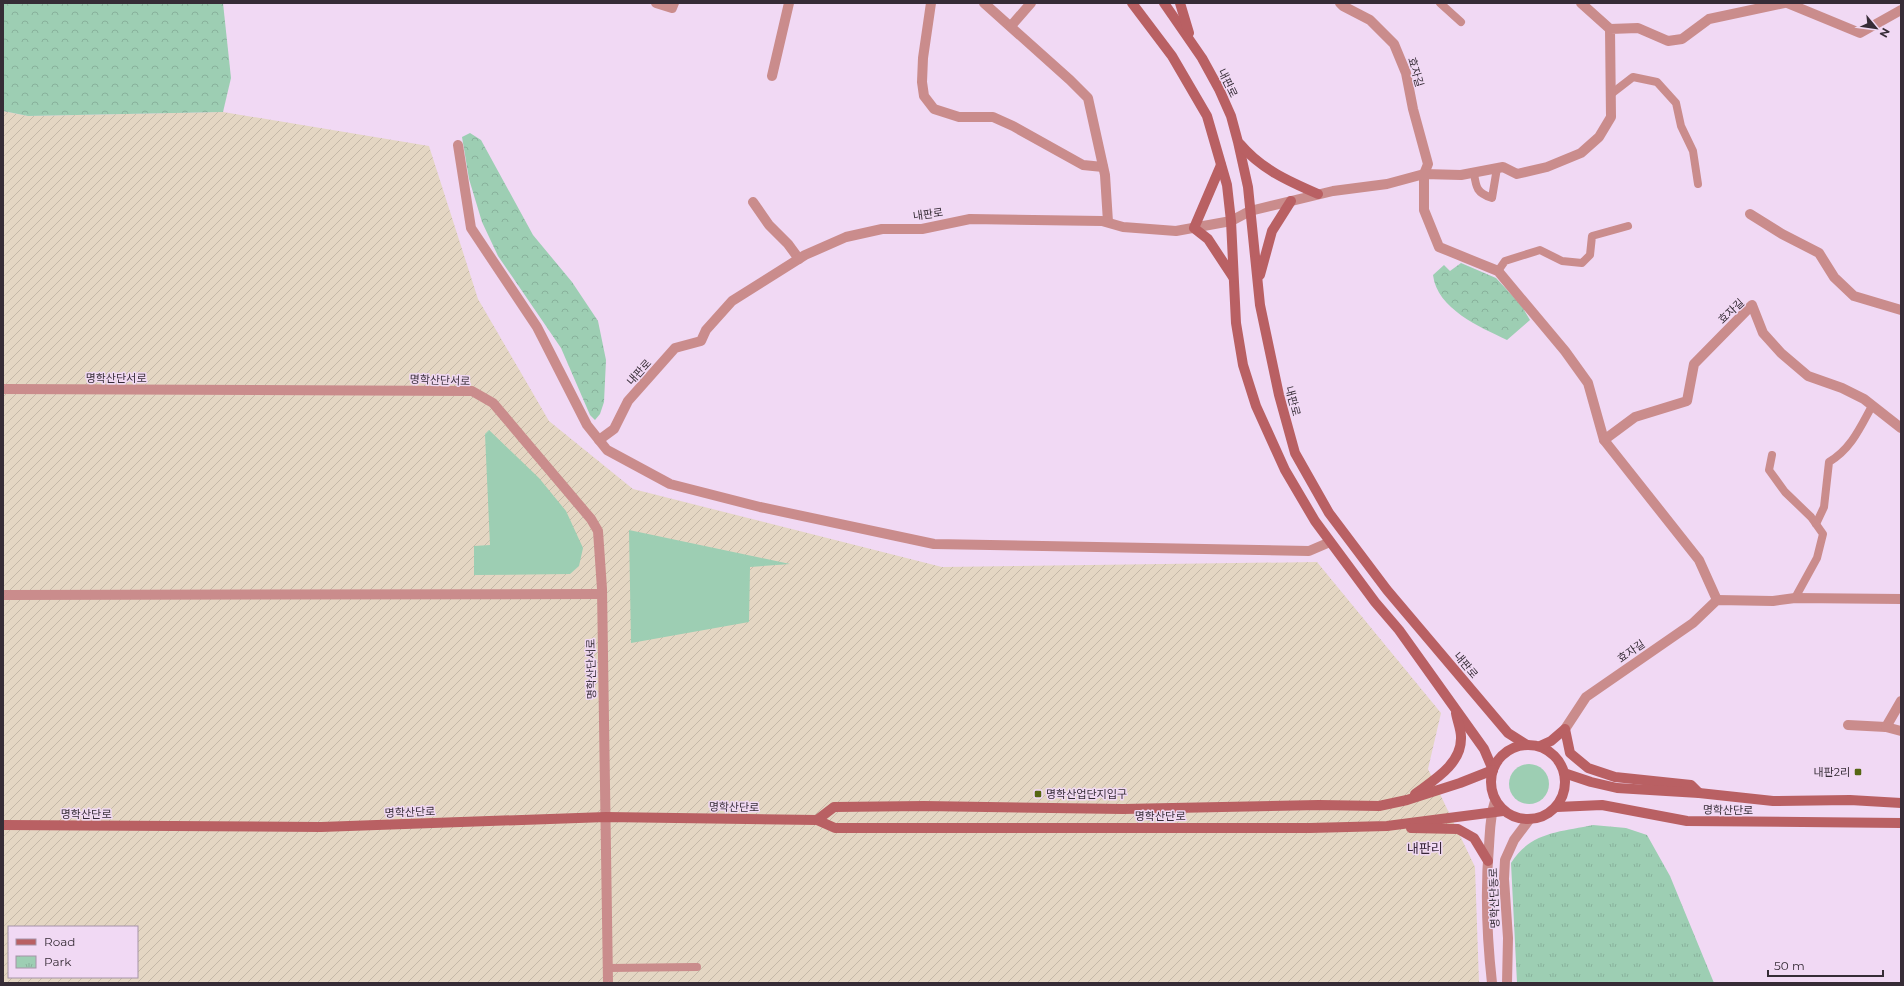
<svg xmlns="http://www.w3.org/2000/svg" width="1904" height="986" viewBox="0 0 1904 986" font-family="Montserrat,'Noto Sans KR',sans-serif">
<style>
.industrial{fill:url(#industrial-furrows);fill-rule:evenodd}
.green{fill:#9dceb3}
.forest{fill:url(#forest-crowns)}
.park{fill:url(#park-tufts)}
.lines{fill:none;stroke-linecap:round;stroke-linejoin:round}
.lane{stroke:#ca8c8c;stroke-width:8}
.street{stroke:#ca8c8c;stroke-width:10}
.secondary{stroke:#b96063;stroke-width:10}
.poi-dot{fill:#566712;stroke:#f1d9f4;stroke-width:1.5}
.labels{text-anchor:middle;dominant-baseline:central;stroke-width:3;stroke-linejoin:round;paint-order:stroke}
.street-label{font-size:11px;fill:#362c36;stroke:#f1d9f4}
.poi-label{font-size:11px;fill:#362c36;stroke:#f1d9f4;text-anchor:end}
.quarter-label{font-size:13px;fill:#38263a;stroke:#f1d9f4}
</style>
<defs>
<pattern id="industrial-furrows" width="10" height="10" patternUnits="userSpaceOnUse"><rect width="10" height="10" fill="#e4d6c3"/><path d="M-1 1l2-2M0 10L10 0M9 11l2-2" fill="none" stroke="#c4b8a8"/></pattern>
<pattern id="forest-crowns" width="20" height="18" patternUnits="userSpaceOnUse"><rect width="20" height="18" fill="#9dceb3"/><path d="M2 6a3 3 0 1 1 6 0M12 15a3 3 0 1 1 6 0" fill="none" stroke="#88b19b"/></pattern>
<pattern id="park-tufts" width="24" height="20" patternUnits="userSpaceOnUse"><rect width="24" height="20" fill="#9dceb3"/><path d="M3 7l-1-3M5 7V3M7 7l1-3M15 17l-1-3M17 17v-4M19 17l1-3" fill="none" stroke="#88b19b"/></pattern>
</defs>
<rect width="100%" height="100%" fill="#f1d9f4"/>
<!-- industrial -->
<path class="industrial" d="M 3,111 L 28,116 L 223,112 L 429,146 L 478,299 L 549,421 L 633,489 L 942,567 L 1317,562 L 1441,713 L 1428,769 L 1475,867 L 1479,983 L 3,983 ZM 9,927 L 137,927 L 137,977 L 9,977 Z"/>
<!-- green -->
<g class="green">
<polygon points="489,430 539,478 566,511 583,548 579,566 570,574 474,575 474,546 490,545 485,434"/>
<polygon points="629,530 790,564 750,567 749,622 631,643"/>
<circle cx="1529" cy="784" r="20"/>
</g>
<!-- forest -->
<g class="forest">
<polygon points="3,3 223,3 231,78 223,112 28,116 3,111"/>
<polygon points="470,133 481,140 533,235 572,282 598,321 606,360 604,402 600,414 595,420 590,415 561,348 498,256 482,222 469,179 462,137"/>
<path d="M 1461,263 L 1496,278 L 1521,305 L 1530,320 L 1507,340 C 1480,327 1437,309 1433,275 L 1444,265 L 1450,271 Z"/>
</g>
<!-- park -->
<path class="park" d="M 1593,825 L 1626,828 L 1647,835 L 1670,876 L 1714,983 L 1517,983 L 1511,863 C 1530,832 1560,832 1593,825 Z"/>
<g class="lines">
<!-- lane -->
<g class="lane">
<polyline points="1440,3 1461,22"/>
<polyline points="1611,94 1633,77 1657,82 1676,103 1681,126 1693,151 1698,184"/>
<path d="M 1474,173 C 1476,188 1477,193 1492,198 L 1497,168"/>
<polyline points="1498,271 1505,261 1540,250 1562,261 1582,263 1590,255 1592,236 1628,226"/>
<polyline points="1772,455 1769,470 1785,492 1811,517 1823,534 1817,558 1795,598"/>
<path d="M 1816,524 L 1824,507 L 1829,462 C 1851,449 1860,428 1872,406"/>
<polyline points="608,968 697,967"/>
</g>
<!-- street -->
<g class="street">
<polyline points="656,3 672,8 674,3"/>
<polyline points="931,3 923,58 922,82 924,96 934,109 959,117 993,117 1013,126 1083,165 1103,167"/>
<polyline points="984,3 1070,80 1088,98 1105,175 1108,222"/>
<polyline points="1340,3 1343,6 1370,20 1394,44 1406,73 1413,109 1428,164 1424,174 1424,210 1439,247 1498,271 1565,351 1588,383 1604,440 1699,560 1717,600"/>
<polyline points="1581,3 1610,29"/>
<polyline points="1787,3 1860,33 1901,10"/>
<polyline points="1011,26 1031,3"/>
<polyline points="772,76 789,3"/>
<polyline points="458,145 471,228 537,327 587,425 607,450 670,484 760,507 934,544 1309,551 1330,542"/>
<polyline points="753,202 769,225 788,244 799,259"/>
<polyline points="1750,214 1782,234 1819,253 1834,277 1854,296 1901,310"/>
<polyline points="3,389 472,391 493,403 591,519 598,531 602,589 608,983"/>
<polyline points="599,440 614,429 628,401 675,348 701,341 706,330 732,301 805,255 846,237 882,229 922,229 970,219 1102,221 1123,227 1176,231 1231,221 1250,211 1333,191 1387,184 1424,174 1461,175 1503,167 1517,174 1547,167 1581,153 1599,137 1611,117 1610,29 1638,28 1668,41 1682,39 1709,19 1784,3"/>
<polyline points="1604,440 1635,417 1687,401 1694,364 1752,305 1763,333 1781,353 1808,376 1842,388 1864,399 1901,428"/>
<polyline points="3,595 602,594"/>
<polyline points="1848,725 1886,727 1901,731"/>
<polyline points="1886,727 1901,701"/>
<polyline points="1565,729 1586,697 1693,623 1717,600 1773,601 1795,598 1901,599"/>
<path d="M 1492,983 C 1487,938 1485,891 1489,846 C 1490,831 1490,816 1495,801"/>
<polyline points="1507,983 1508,938 1504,879 1505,860 1514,840 1529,820"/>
</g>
<!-- secondary -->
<g class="secondary">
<polyline points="1132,3 1172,56 1207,116 1227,185 1231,221 1236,323 1243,365 1256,406 1285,470 1315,521 1375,602 1399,630 1484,749 1493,770"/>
<polyline points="1164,3 1202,58 1219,89 1231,116 1238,142 1248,187 1260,305 1279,395 1295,453 1329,513 1387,590 1508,733 1527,745"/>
<polyline points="1180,3 1189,33"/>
<path d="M 1240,144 C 1261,169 1288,181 1318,194"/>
<polyline points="1221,165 1194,228 1208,239 1233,277"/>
<polyline points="1260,275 1272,231 1291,201"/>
<circle cx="1528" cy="782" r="37"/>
<polyline points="1540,746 1551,741 1565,729 1570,753 1588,768 1615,777 1691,785 1699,793"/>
<polyline points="1564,773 1591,782 1617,788 1699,793 1773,801 1850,800 1901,803"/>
<path d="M 1415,794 C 1434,780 1462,764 1461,737 C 1461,729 1457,720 1456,713"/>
<polyline points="1557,807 1602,805 1687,821 1901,823"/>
<polyline points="817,820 834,807 924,806 1123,809 1319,805 1379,806 1407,800 1460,783 1493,770"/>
<polyline points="3,825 321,827 606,817 817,820 835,828 1310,828 1387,826 1503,811"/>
<polyline points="1411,828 1458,829 1474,838 1488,861"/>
</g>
</g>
<!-- markers -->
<g class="poi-dot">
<rect x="1854" y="768" width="8" height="8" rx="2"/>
<rect x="1034" y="790" width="8" height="8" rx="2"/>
</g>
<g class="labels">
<!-- street labels -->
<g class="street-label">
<text transform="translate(1416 72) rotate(74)">효자길</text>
<text transform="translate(1228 83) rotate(64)">내판로</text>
<text transform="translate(928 214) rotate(-8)">내판로</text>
<text transform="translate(1731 311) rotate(-43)">효자길</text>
<text transform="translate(639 372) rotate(-48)">내판로</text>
<text x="116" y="378">명학산단서로</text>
<text transform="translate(440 380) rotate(2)">명학산단서로</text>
<text transform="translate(1293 401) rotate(75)">내판로</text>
<text transform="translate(1631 651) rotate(-35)">효자길</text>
<text transform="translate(1466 665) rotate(50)">내판로</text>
<text transform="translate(591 669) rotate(-91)">명학산단서로</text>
<text transform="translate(734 807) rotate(1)">명학산단로</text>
<text transform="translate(1728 810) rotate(1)">명학산단로</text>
<text transform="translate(410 812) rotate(-2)">명학산단로</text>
<text x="86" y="814">명학산단로</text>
<text x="1160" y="816">명학산단로</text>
<text transform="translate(1494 898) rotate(-92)">명학산단동로</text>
</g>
<!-- poi labels -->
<g class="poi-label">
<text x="1850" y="772">내판2리</text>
<text x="1046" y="794" text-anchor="start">명학산업단지입구</text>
</g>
<!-- quarter labels -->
<g class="quarter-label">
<text x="1425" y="848">내판리</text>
</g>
</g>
<!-- border -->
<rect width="1904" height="986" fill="none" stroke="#362c36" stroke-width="8"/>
<!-- legend -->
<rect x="8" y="926" width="130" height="52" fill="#f1d9f4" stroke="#a694a8"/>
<rect x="16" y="939" width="20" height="6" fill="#b96063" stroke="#a694a8"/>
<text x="44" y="946" font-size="12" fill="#362c36">Road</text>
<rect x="16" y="956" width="20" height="12" fill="url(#park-tufts)" stroke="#a694a8"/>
<text x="44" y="966" font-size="12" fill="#362c36">Park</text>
<!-- north arrow -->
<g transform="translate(1876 28) rotate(119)" stroke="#f1d9f4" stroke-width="3" paint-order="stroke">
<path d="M0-3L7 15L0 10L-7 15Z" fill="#362c36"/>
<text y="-6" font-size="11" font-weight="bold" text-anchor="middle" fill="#362c36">N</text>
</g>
<!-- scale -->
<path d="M1768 970v6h115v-6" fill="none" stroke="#362c36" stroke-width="2"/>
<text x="1774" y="970" font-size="12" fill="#362c36" stroke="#f1d9f4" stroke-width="3" paint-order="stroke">50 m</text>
</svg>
